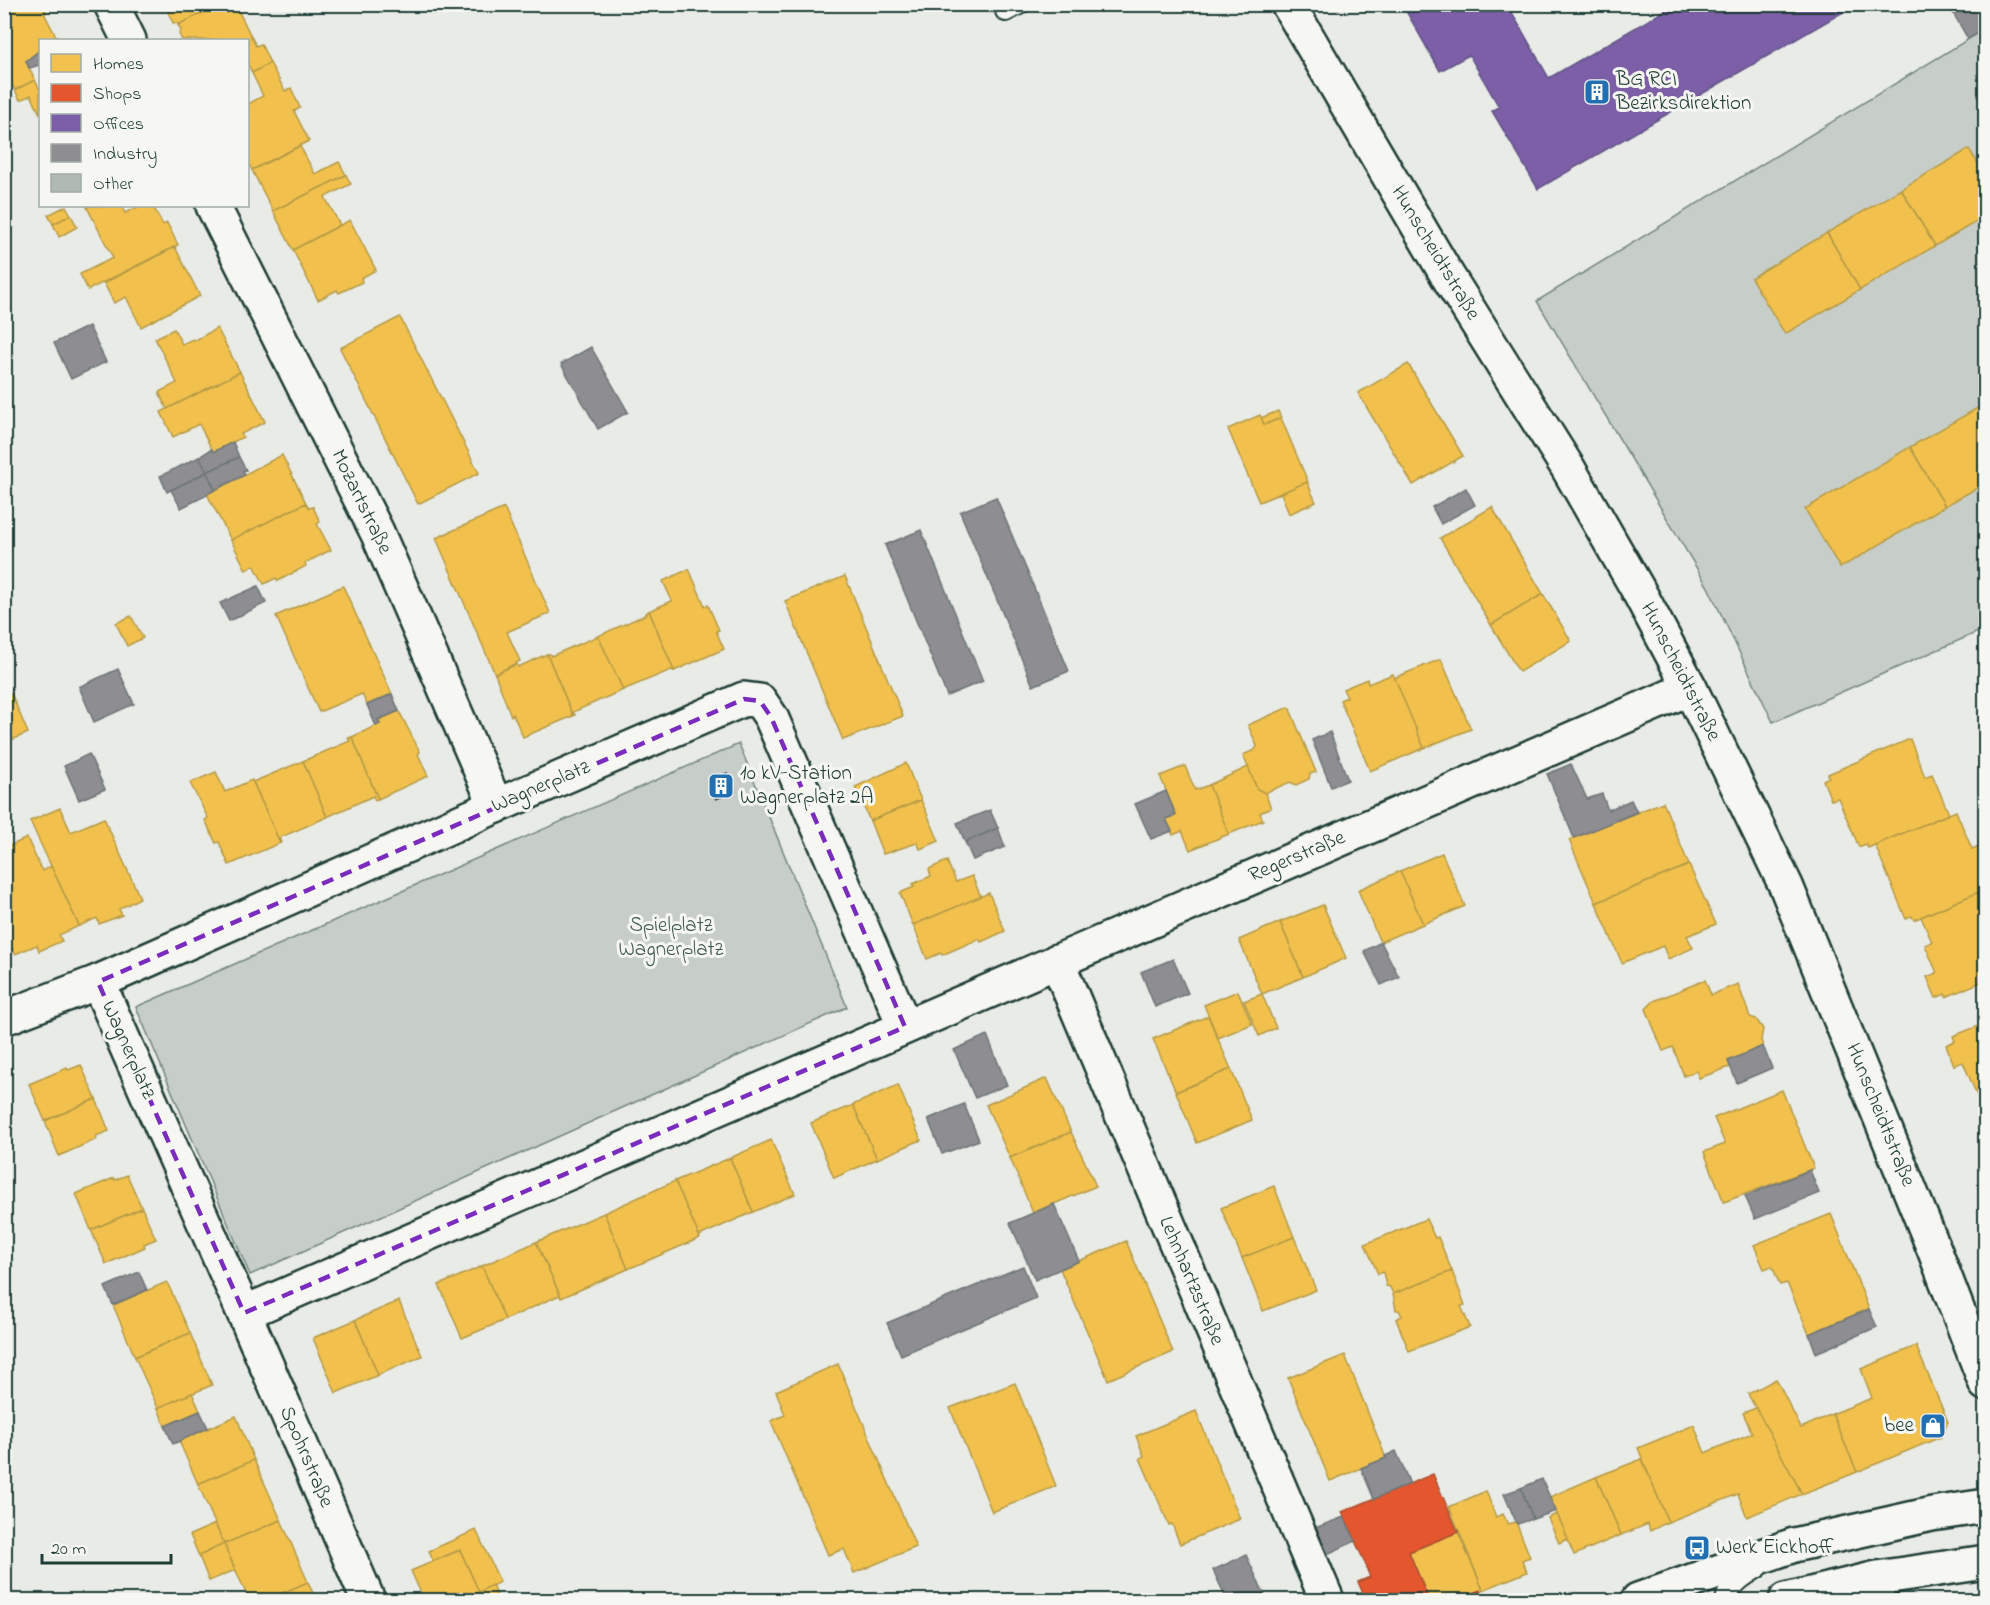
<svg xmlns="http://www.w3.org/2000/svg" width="1990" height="1605" viewBox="0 0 1990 1605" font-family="'Indie Flower',sans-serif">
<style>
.green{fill:#c7cec9;stroke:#73867e;stroke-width:1.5}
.homes{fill:#f2c14e;stroke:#b39946;stroke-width:1.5}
.shops{fill:#e4572e;stroke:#a94f30;stroke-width:1.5}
.offices{fill:#7b5ea7;stroke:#5f5484;stroke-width:1.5}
.industry{fill:#8d8d92;stroke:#6c7576;stroke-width:1.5}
.building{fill:#b0bab5;stroke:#1f3d34;stroke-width:1.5}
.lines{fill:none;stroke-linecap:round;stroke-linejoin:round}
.lane-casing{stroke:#1f3d34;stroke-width:24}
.street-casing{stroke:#1f3d34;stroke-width:38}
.secondary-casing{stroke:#1f3d34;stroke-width:38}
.lane{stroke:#f6f6f2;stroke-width:20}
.street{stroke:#f6f6f2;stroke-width:33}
.secondary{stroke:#f6f6f2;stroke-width:33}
.marked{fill:none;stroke:#7b2cbf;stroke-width:4.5;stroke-dasharray:12 8;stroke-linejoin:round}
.labels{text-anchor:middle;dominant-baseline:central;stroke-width:6;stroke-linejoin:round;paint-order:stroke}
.poi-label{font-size:21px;fill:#1f3d34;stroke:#f6f6f2;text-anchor:start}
.street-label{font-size:21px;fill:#1f3d34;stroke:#f6f6f2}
.park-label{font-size:21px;fill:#415a52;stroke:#f6f6f2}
</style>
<rect width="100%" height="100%" fill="#e9ebe7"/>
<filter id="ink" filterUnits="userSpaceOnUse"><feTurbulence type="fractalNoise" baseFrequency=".0167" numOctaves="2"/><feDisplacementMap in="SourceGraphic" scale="12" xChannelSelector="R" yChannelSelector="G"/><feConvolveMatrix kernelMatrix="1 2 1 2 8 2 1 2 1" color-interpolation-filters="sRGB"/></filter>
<g filter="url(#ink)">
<!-- green -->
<g class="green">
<polygon points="1985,29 1985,629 1773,722 1708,587 1537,301"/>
<polygon points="739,744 847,1007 250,1275 136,1007"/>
</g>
<!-- homes -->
<g class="homes">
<polygon points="19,4 43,4 46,11 45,15 58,40 40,40 40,50 26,61 35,80 15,90 4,72 4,12"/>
<polygon points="168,4 221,4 178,25 177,23 173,23 167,10"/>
<polygon points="221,4 235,4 256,46 261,44 270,63 252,73 248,64 248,40 182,40 179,34 181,30 178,25"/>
<polygon points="270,63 285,91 291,88 300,108 294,111 309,141 252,170 248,162 248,104 263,96 252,73"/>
<polygon points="35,80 40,90 40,114 31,95 20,100 15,90"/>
<polygon points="300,146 315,174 339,162 346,175 273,211 252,170"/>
<polygon points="1969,149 1986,177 1986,216 1935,246 1901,189"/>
<polygon points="346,175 351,184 325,197 340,225 293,250 273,211"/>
<polygon points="1901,189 1935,246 1860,290 1827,233"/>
<polygon points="66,206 71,215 53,224 48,215"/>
<polygon points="89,206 121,206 125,213 140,206 153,206 163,225 167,223 178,245 88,290 80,274 113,258 87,207"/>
<polygon points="71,215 77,227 59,237 53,224"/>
<polygon points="350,220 376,270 361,278 362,282 339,293 337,290 318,300 293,250"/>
<polygon points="1827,233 1860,290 1785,334 1751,278"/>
<polygon points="175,247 200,296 141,327 126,297 114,303 104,283"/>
<polygon points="400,317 479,473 418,504 340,348"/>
<polygon points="217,328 240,372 167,409 159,392 177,383 155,338 174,329 182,344 193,339 194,341"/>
<polygon points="1408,364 1463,456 1413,485 1358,393"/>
<polygon points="240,372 265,422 241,434 243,437 213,452 199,424 173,437 161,412"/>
<polygon points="1986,403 1986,483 1945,506 1910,447"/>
<polygon points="1278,411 1281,418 1264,425 1261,418"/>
<polygon points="1260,415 1264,425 1281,418 1308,482 1259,502 1228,429"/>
<polygon points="1910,447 1945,506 1840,568 1805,509"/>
<polygon points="282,455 306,503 231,540 207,494"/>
<polygon points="1307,482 1316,502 1289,514 1281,493"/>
<polygon points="306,503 309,508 313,507 320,522 317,524 331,550 305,563 306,566 278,581 276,578 264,584 254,565 246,570 231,540"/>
<polygon points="1492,507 1543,594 1491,625 1440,538"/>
<polygon points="504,508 550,613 507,632 520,661 495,674 436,538"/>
<polygon points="689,569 705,606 708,605 719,630 716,631 724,649 674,671 649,611 672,601 663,581"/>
<polygon points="845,576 903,716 843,740 785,601"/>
<polygon points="343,586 392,694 367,705 362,694 319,712 276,616"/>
<polygon points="1543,594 1571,641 1519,672 1491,625"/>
<polygon points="649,611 674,671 671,670 623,690 598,636 647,614 646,613"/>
<polygon points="131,616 143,638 127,646 116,623"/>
<polygon points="598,636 623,690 573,712 575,715 573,716 547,654 550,654 551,656"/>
<polygon points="547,654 573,716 523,737 513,714 511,716 495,674 517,664 518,667"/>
<polygon points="1441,659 1471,729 1424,748 1394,678"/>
<polygon points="1393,674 1424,748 1370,771 1340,700 1347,697 1343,689 1367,679 1368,684"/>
<polygon points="11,693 28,733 4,743 4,696"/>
<polygon points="1289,707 1316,772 1310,774 1309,779 1296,785 1290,782 1265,793 1257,789 1243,755 1255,750 1257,746 1248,725"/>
<polygon points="399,711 420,752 418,754 428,776 378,799 352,737 380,724 378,720"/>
<polygon points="352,737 378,799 375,800 373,796 327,817 303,761 350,741 348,738"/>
<polygon points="1910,739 1925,777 1932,774 1949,814 1868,848 1866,844 1859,847 1838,798 1831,800 1823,780 1829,777 1828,774"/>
<polygon points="303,761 327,817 279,838 281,842 280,843 253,782"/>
<polygon points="906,763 921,800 870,821 855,787"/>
<polygon points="1185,766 1195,790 1209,785 1229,834 1190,850 1182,831 1173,835 1166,819 1176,815 1160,776"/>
<polygon points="1248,767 1257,789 1265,793 1271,808 1260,813 1263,820 1229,834 1209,785"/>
<polygon points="216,772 225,792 252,780 280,843 229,865 219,842 216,843 205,820 208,818 190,783"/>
<polygon points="921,800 939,841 920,849 917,843 883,854 870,821"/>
<polygon points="1663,802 1689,865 1596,903 1569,840"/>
<polygon points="60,808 71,832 104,818 140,898 119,909 122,915 99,924 97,918 79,926 30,821"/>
<polygon points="1956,811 1972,849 1981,845 1986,855 1986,889 1914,920 1912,916 1906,919 1875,845"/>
<polygon points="27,838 42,871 51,866 79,926 59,935 62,941 39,951 37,945 15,954 4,932 4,860 9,858 5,848"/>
<polygon points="1442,853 1465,906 1423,924 1400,871"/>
<polygon points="947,861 956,882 972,876 981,897 913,925 900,893 914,887 913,884 931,876 929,869"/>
<polygon points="1689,865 1716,924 1687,936 1693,948 1668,959 1663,946 1622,963 1596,903"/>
<polygon points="1400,871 1423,924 1380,942 1358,890"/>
<polygon points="1986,889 1986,980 1946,997 1945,994 1936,998 1927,977 1937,973 1925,945 1932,942 1921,917"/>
<polygon points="989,893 1005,931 981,942 979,939 942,955 941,953 927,959 913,925"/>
<polygon points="1323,905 1346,958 1303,977 1280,922"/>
<polygon points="1280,922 1303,977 1262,994 1239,940"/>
<polygon points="1705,980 1711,995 1738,984 1750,1017 1756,1019 1763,1029 1761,1040 1763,1046 1728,1061 1730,1067 1699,1078 1696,1071 1684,1076 1673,1047 1663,1051 1646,1009 1654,1001"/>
<polygon points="1238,991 1252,1024 1218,1038 1204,1005"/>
<polygon points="1262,994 1276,1028 1259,1036 1244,1001"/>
<polygon points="1208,1016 1231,1069 1176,1092 1153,1039"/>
<polygon points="1986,1023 1986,1109 1983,1110 1963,1062 1954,1065 1946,1045 1955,1041 1953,1036"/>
<polygon points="81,1065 96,1099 45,1121 29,1084 67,1068 68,1070"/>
<polygon points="1231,1069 1252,1120 1197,1143 1176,1092"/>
<polygon points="1047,1078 1071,1132 1010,1158 986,1105"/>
<polygon points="898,1085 921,1140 877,1159 853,1105"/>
<polygon points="1782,1090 1814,1168 1724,1202 1704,1152 1725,1144 1714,1118"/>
<polygon points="96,1099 109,1131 96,1136 97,1139 59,1156 45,1121"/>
<polygon points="853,1105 877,1159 834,1178 811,1123"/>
<polygon points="1071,1132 1096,1186 1033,1213 1010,1158"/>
<polygon points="771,1140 795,1194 753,1212 730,1158"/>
<polygon points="730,1158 753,1212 699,1236 675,1181"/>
<polygon points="127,1175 142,1208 91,1230 76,1194 114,1178 115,1180"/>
<polygon points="675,1181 700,1238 628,1269 604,1213"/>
<polygon points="1274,1186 1294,1237 1242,1258 1221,1208"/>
<polygon points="142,1208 156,1239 144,1244 145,1247 106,1264 91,1230"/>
<polygon points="604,1213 628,1269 561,1298 536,1242"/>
<polygon points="1831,1214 1869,1309 1809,1334 1787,1283 1780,1285 1772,1266 1764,1269 1754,1245"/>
<polygon points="1426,1219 1435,1238 1438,1237 1452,1271 1393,1294 1390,1287 1386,1286 1383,1272 1378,1274 1365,1244"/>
<polygon points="1294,1237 1316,1290 1263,1311 1242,1258"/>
<polygon points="1126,1241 1173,1352 1108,1380 1060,1269"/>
<polygon points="536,1242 560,1295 505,1320 482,1266"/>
<polygon points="482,1266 505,1320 462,1338 439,1285"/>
<polygon points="1452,1271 1465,1305 1461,1306 1470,1327 1409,1351 1396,1319 1402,1316 1399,1310 1396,1310 1393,1294"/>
<polygon points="167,1282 190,1333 135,1357 113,1305"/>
<polygon points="399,1301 422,1356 378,1375 355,1320"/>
<polygon points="355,1320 378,1375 336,1393 313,1338"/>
<polygon points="190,1333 212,1385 158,1408 135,1357"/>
<polygon points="1916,1346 1948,1422 1941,1437 1857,1472 1832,1414 1872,1398 1861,1369"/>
<polygon points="1345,1355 1386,1458 1330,1481 1288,1378"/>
<polygon points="838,1364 916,1547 854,1573 844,1549 828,1555 771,1421 785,1415 776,1391"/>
<polygon points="1776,1379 1801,1428 1832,1414 1857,1472 1802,1494 1748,1394"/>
<polygon points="1015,1383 1056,1486 992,1512 950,1408"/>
<polygon points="192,1393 200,1411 165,1426 158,1408"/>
<polygon points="1756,1408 1802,1494 1747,1517 1738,1494 1668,1522 1638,1448 1694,1425 1705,1453 1752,1433 1743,1413"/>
<polygon points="1196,1411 1240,1519 1180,1544 1172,1524 1169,1525 1140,1458 1144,1456 1136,1436"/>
<polygon points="236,1416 254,1460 198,1484 179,1441"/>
<polygon points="1642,1459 1668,1522 1650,1531 1648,1524 1621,1535 1596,1477"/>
<polygon points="254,1460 281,1520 224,1544 198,1484"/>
<polygon points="1596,1477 1621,1535 1574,1555 1550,1497"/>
<polygon points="1486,1491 1496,1517 1503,1514 1508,1524 1516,1522 1530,1557 1522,1560 1527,1572 1483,1590 1449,1507"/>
<polygon points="1557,1514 1568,1539 1559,1543 1548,1518"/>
<polygon points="281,1520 308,1582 266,1600 249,1600 224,1544"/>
<polygon points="215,1524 224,1544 199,1556 190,1535"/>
<polygon points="476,1530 500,1582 479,1592 460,1550 433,1561 429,1551"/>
<polygon points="1458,1532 1483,1590 1455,1600 1429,1600 1409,1552"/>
<polygon points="224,1544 235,1570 209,1581 199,1556"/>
<polygon points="460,1550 479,1592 459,1600 424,1600 411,1571"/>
<polygon points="308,1582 316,1600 266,1600"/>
<polygon points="492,1585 499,1600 483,1600 479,1592"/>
<polygon points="479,1592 483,1600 459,1600"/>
<polygon points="1157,1593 1159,1600 1142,1600"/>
<polygon points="527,1594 530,1600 512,1600"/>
</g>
<!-- shops -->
<g class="shops">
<polygon points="1433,1474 1458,1532 1409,1552 1429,1600 1366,1600 1358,1582 1370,1577 1367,1570 1368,1570 1342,1512"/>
<polygon points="1480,1590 1484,1600 1455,1600"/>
</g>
<!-- offices -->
<polygon class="offices" points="1402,4 1507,4 1549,78 1676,4 1857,4 1538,189 1492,111 1499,107 1469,55 1440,71"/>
<!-- industry -->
<g class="industry">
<polygon points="1948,4 1986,4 1986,29 1968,39"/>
<polygon points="40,50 40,65 29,68 26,61"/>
<polygon points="89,326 106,362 71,379 54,343"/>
<polygon points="591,347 628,412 598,429 561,364"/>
<polygon points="233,442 239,457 207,472 199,457 212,449 213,452"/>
<polygon points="199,457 207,472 167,492 160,476"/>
<polygon points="239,457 246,470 243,471 245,475 215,490 207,472"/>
<polygon points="207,472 215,490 207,494 207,495 181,508 171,490"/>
<polygon points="1466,488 1475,505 1441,524 1432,507"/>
<polygon points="996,497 1069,671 1033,686 960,512"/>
<polygon points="921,530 983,681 947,696 885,545"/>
<polygon points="258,586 266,603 229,621 220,603"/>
<polygon points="118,669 134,704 94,722 79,687"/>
<polygon points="392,694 399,711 378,720 380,724 376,726 367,705"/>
<polygon points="1330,732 1348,780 1331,787 1312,740"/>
<polygon points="89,754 105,789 79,800 64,766"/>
<polygon points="1571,764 1587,799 1602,794 1608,810 1631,800 1637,812 1574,838 1547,774"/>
<polygon points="1166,791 1176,815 1166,819 1172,831 1151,839 1135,804"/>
<polygon points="990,810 998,828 965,842 957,823"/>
<polygon points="998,828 1005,847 973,860 965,842"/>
<polygon points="1381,942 1399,977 1381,985 1364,951"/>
<polygon points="1173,959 1188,993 1155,1007 1141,972"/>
<polygon points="987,1035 1007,1085 975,1098 954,1050"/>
<polygon points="1763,1046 1772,1068 1737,1083 1728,1061"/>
<polygon points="964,1104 979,1140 942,1154 928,1119"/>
<polygon points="1810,1170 1819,1193 1755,1219 1745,1196"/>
<polygon points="1054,1204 1079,1261 1035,1280 1010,1223"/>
<polygon points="1023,1266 1036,1298 901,1355 887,1323"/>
<polygon points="139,1272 147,1290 113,1305 105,1287"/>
<polygon points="1869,1309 1877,1327 1816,1353 1809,1334"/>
<polygon points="200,1411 208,1428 173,1444 165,1426"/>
<polygon points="1396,1451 1410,1484 1374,1499 1361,1468 1386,1458 1385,1456"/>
<polygon points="1542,1479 1556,1511 1533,1519 1521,1488"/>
<polygon points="1521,1488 1533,1519 1517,1524 1504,1494"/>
<polygon points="1344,1517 1356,1541 1325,1555 1315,1528"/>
<polygon points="1246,1555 1267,1600 1227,1600 1213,1570"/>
</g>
<!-- building -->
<polygon class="building" points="727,773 735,791 716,799 708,782"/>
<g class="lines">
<!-- lane casing -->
<g class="lane-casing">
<g id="lane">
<polyline points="1006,11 1019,4"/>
<polyline points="1877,1578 1885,1600"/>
<path d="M 1726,1600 C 1729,1584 1745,1575 1758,1567"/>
</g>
</g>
<!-- street casing -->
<g class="street-casing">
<g id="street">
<polyline points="111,4 129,40"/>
<polyline points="1288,4 1447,275 1568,468 1637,588 1690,688 1786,886 1934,1249 1986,1384"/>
<polyline points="213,206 377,532 496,806"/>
<polyline points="1057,961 1327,1600"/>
<polyline points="4,1018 98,982"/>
<path d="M 905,1027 L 771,717 L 760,701 L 744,699 L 496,806 L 98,982 L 244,1313 C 726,1106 1207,896 1690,688"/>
<polyline points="244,1313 368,1600"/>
</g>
</g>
<!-- secondary casing -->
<g class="secondary-casing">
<g id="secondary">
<polyline points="1638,1600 1794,1545 1932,1514 1986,1506"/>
<polyline points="1786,1600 1877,1578 1986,1562"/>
</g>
</g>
<!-- lane -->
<use href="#lane" class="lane"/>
<!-- street -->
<use href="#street" class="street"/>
<!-- secondary -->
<use href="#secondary" class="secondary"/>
</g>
</g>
<!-- marked area -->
<path class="marked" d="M 744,699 L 760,701 L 771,717 L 905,1027 L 244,1313 L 98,982 Z"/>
<!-- icons -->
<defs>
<g id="building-square" transform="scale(1.35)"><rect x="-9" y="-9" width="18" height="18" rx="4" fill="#1f6fb2" stroke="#f6f6f2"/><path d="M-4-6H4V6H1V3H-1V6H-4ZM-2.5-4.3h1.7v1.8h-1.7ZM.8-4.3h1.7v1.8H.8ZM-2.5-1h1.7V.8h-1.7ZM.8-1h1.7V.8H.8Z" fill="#fff"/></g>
<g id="shop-square" transform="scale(1.35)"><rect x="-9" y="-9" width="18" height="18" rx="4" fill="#1f6fb2" stroke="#f6f6f2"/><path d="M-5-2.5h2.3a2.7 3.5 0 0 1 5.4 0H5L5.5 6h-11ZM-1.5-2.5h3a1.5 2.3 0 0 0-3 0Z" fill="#fff"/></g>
<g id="bus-square" transform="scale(1.35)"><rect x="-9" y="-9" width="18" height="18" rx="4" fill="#1f6fb2" stroke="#f6f6f2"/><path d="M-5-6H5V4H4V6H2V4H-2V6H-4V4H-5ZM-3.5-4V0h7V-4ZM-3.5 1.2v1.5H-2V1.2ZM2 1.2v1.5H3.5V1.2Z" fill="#fff"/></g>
</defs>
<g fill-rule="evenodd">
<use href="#building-square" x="1597" y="92"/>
<use href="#building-square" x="721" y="786"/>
<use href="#shop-square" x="1933" y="1426"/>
<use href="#bus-square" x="1697" y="1548"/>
</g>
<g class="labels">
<!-- poi labels -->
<g class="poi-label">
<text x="1616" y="80">BG RCI<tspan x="1616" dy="24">Bezirksdirektion</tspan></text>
<text x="740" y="774">10 kV-Station<tspan x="740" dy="24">Wagnerplatz 2A</tspan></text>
<text x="1914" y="1426" text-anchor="end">bee</text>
<text x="1716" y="1548">Werk Eickhoff</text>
</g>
<!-- street labels -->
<g class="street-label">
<text transform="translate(1435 253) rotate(59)">Hunscheidtstraße</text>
<text transform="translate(361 502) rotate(64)">Mozartstraße</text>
<text transform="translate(1680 672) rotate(63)">Hunscheidtstraße</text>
<text transform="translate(541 787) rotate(-23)">Wagnerplatz</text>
<text transform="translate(1297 857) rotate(-23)">Regerstraße</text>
<text transform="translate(128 1050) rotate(66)">Wagnerplatz</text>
<text transform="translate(1880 1115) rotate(68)">Hunscheidtstraße</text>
<text transform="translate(1191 1281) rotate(67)">Lehnhartzstraße</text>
<text transform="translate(306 1457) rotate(67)">Spohrstraße</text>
</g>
<!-- park labels -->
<g class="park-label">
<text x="671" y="926">Spielplatz<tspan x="671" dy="24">Wagnerplatz</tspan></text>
</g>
</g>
<!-- margin -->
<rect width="1990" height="1605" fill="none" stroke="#f6f6f2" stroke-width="24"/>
<rect x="12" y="12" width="1966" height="1581" fill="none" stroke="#1f3d34" stroke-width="2" filter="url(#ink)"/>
<!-- legend -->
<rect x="39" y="39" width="210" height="168" fill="#f6f6f2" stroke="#a0aca6" stroke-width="1.5"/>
<rect x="51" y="54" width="30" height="18" fill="#f2c14e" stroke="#a0aca6" stroke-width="1.5"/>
<text x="93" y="69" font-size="18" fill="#1f3d34">Homes</text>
<rect x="51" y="84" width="30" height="18" fill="#e4572e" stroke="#a0aca6" stroke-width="1.5"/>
<text x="93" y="99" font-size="18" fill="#1f3d34">Shops</text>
<rect x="51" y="114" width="30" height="18" fill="#7b5ea7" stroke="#a0aca6" stroke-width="1.5"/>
<text x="93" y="129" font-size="18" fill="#1f3d34">Offices</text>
<rect x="51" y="144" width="30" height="18" fill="#8d8d92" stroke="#a0aca6" stroke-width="1.5"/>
<text x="93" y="159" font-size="18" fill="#1f3d34">Industry</text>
<rect x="51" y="174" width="30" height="18" fill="#b0bab5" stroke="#a0aca6" stroke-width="1.5"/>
<text x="93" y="189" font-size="18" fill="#1f3d34">Other</text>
<!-- scale -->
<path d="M42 1554v9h129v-9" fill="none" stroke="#1f3d34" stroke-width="3"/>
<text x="51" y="1554" font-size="18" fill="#1f3d34" stroke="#f6f6f2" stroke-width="4.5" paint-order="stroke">20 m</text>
</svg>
